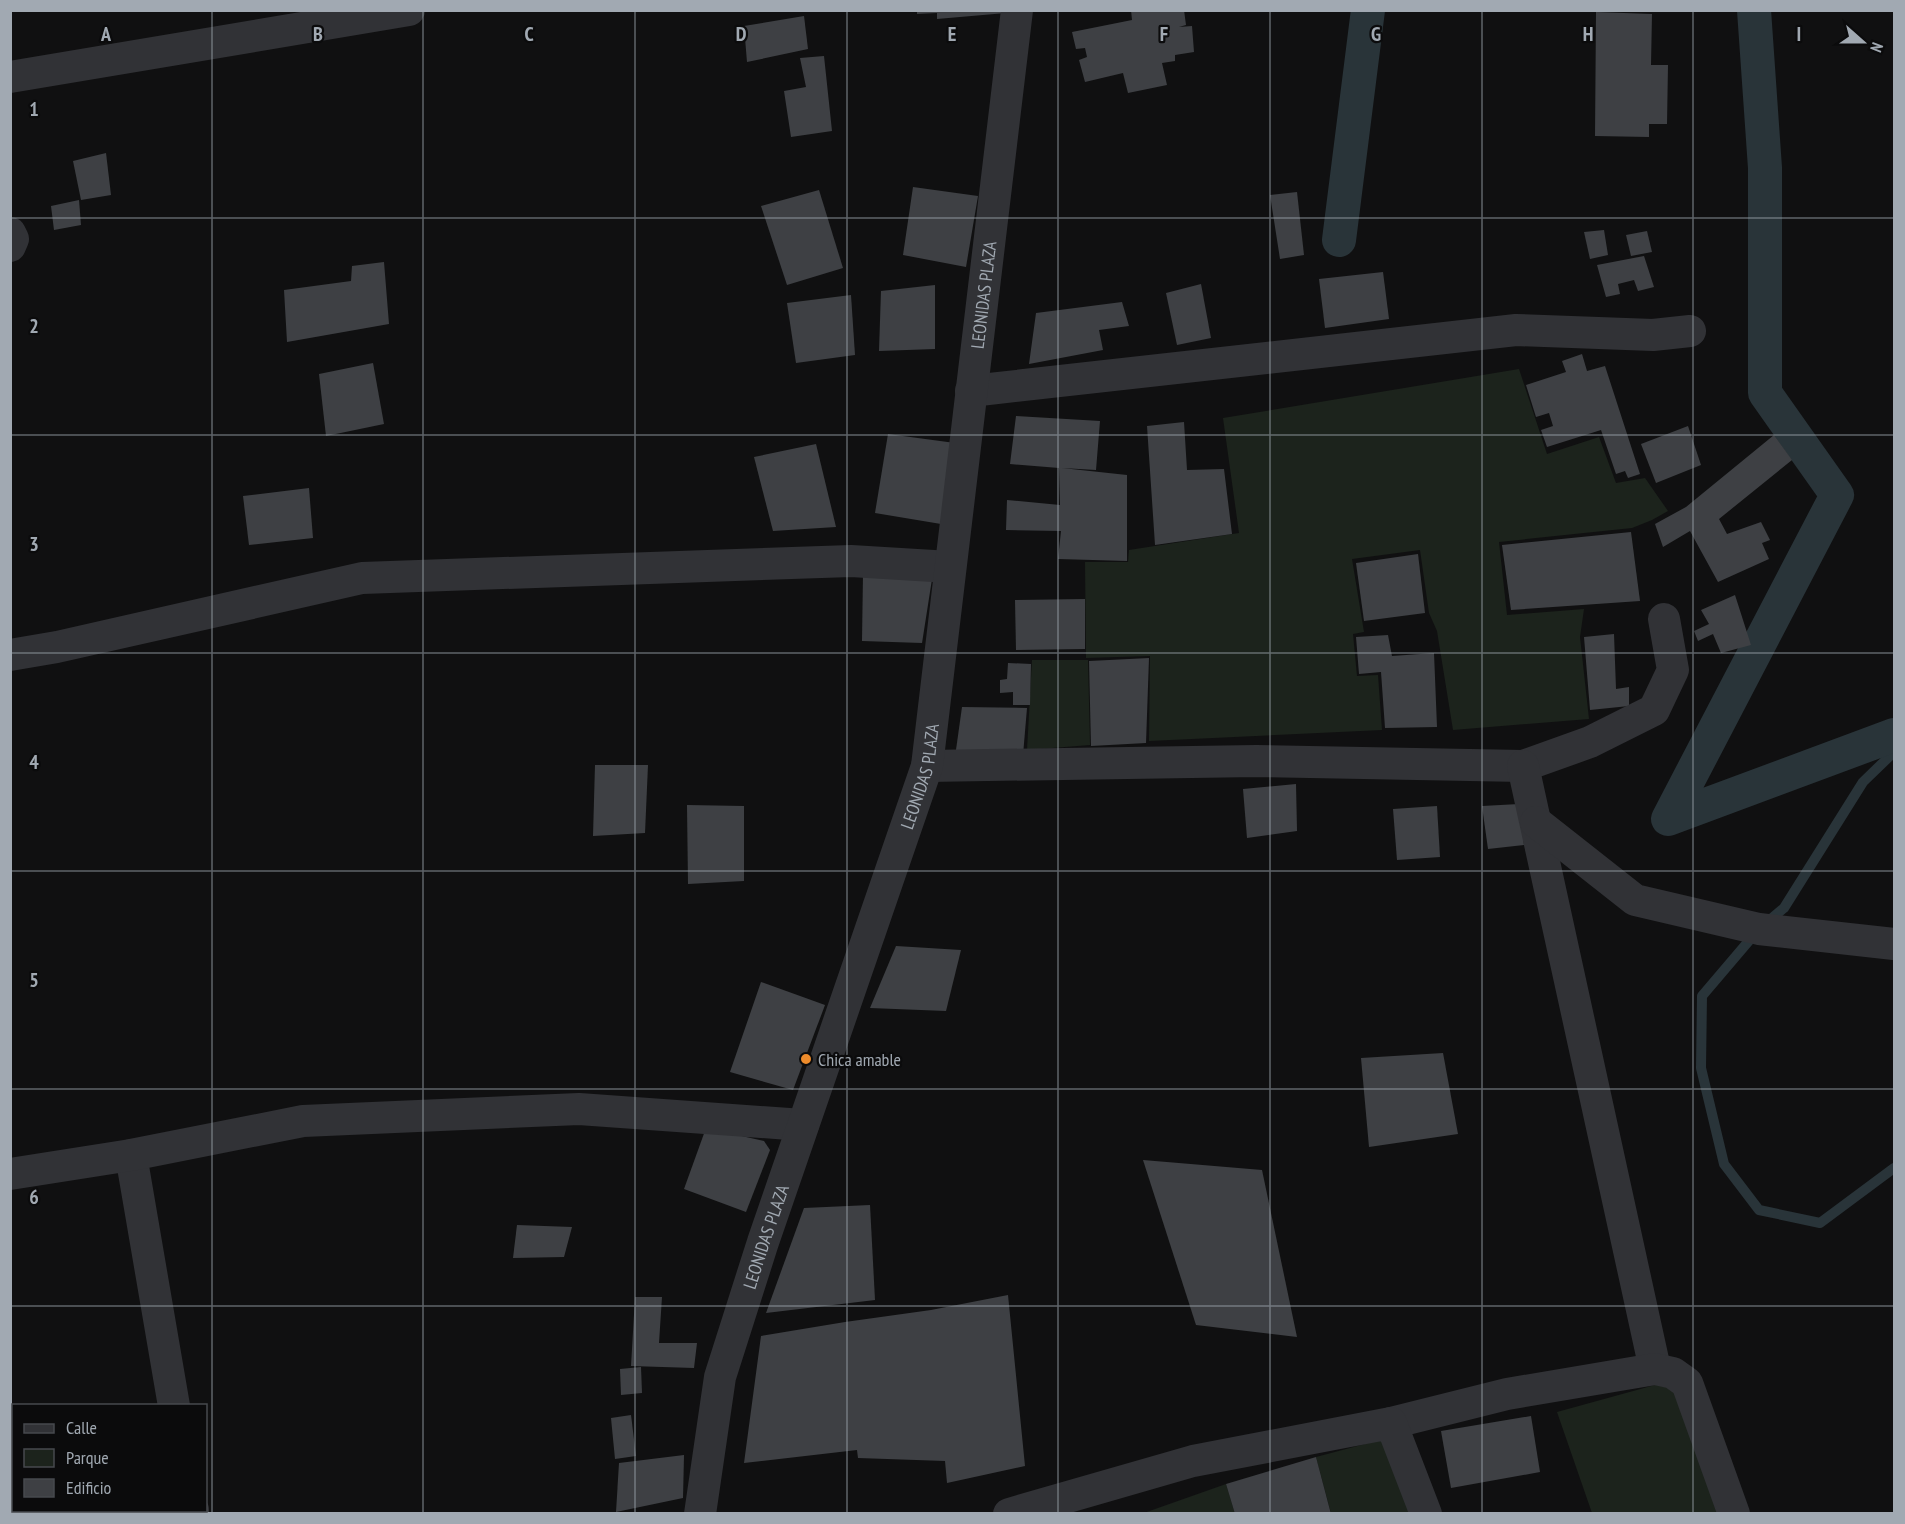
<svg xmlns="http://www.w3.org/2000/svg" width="1905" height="1524" viewBox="0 0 1905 1524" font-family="'PT Sans Narrow',sans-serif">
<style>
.green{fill:#1c231c}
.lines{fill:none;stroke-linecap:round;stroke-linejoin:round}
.stream{stroke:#293439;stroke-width:10}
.canal{stroke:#293439;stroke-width:34}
.building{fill:#3e4044}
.minor{stroke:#313236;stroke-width:32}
.grid{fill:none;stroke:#a1a9b2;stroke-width:1.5;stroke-opacity:0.55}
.poi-dot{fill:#ed8b2b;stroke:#0b0b0c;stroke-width:2}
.labels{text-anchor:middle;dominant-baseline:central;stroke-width:4.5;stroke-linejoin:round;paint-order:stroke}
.street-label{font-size:18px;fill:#a1a9b2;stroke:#0b0b0c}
.poi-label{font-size:18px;fill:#a1a9b2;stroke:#0b0b0c;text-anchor:start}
.grid-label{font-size:20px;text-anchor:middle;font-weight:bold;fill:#a1a9b2;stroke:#0b0b0c;stroke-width:4.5;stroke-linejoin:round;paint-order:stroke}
</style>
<rect width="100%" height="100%" fill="#101011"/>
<!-- green -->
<g class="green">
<polygon points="1519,369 1547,454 1599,437 1616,483 1645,478 1668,511 1652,520 1632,528 1499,542 1507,615 1584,609 1580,637 1589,719 1453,730 1437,631 1429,613 1420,550 1352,559 1364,632 1353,634 1357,676 1378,675 1382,730 1149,741 1150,656 1086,658 1085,562 1128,562 1129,550 1239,533 1223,418"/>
<polygon points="1032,660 1088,660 1090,745 1027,750"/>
<polygon points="1673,1380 1721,1513 1592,1513 1557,1412"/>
<polygon points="1395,1436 1425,1513 1331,1513 1316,1457"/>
<polygon points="1226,1484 1235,1514 1141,1514"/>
</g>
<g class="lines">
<!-- stream -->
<polyline class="stream" points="1894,752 1863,782 1784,908 1759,929 1702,996 1701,1068 1724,1164 1759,1210 1820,1223 1894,1168"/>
<!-- canal -->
<g class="canal">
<polyline points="1754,10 1765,168 1765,393 1837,495 1668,819 1894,735"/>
<polyline points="1339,240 1368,10"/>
</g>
</g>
<!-- building -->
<g class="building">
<polygon points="917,10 1006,10 1006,13 937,19 937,13 917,14"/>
<polygon points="1131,10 1184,10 1186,25 1179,27 1192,26 1194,52 1175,55 1175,61 1162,63 1167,85 1128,93 1123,73 1085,82 1079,60 1087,57 1085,48 1076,49 1072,32 1132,20"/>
<polygon points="1596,12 1652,14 1651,65 1668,65 1667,124 1649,124 1649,137 1595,136"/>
<polygon points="804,16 808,49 747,62 744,26"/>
<polygon points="824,56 832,131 791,137 784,91 806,87 800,58"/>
<polygon points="106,153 111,195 81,200 73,161"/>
<polygon points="913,187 978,196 966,267 903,255"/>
<polygon points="819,190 843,268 787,285 761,206"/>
<polygon points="1297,192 1304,255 1280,259 1270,195"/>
<polygon points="79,200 81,225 54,230 51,206"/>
<polygon points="1604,230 1608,255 1590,259 1584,232"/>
<polygon points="1647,231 1652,252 1631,256 1626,235"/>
<polygon points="1644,256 1654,287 1638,291 1634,280 1618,284 1620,294 1606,297 1597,265"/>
<polygon points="384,262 389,324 287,342 284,290 351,281 352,266"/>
<polygon points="1383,272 1389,319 1325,328 1319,279"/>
<polygon points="1201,284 1211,338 1177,345 1166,293"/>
<polygon points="935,285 935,349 879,351 881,291"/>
<polygon points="851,295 855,355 796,363 787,303"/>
<polygon points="1122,302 1129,326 1099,330 1103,350 1029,364 1036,313"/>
<polygon points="1582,354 1587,371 1605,366 1640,474 1628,478 1625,471 1616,474 1601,430 1547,447 1541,430 1553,426 1549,413 1536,417 1526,385 1566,372 1562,361"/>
<polygon points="373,363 384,424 326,436 319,374"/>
<polygon points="1016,416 1100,421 1096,470 1062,468 1127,475 1127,561 1058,559 1061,531 1006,530 1007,500 1060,505 1059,468 1010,464"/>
<polygon points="1184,422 1187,470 1224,469 1232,534 1155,545 1147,426"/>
<polygon points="1688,426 1701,465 1656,483 1641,444"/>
<polygon points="888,434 955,443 941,524 875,513"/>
<polygon points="1774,435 1792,460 1719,519 1727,534 1761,522 1770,540 1762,543 1769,559 1718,582 1690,531 1663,547 1655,524 1686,507"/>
<polygon points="816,444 836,527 773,531 754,457"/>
<polygon points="309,488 313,538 249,545 243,496"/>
<polygon points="1631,532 1640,601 1511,610 1502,545"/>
<polygon points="1418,554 1425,613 1364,621 1356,563"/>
<polygon points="863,574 932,579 922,643 862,641"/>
<polygon points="1735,595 1751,645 1721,653 1713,634 1698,641 1694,631 1709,624 1701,610"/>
<polygon points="1085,599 1085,649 1016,650 1015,600"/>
<polygon points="1614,634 1616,689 1629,687 1629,706 1590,710 1584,637"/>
<polygon points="1388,635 1392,656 1434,653 1437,727 1385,728 1381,672 1359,674 1356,637"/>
<polygon points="1149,658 1146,743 1091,746 1089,661"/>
<polygon points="1008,663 1031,664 1030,705 1013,705 1013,692 1000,693 1000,680 1007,679"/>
<polygon points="962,707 1027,708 1023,755 955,757"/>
<polygon points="595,765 648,765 645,833 593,836"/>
<polygon points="1296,784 1297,831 1247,838 1243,789"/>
<polygon points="1519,804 1524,845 1488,849 1482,806"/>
<polygon points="687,805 744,806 744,881 688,884"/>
<polygon points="1437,806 1440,857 1397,860 1393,809"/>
<polygon points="896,946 961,950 946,1011 870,1008"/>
<polygon points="761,982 825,1005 793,1090 730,1072"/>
<polygon points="1443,1053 1458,1134 1369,1147 1361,1058"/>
<polygon points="706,1128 764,1141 770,1150 746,1212 684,1189"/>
<polygon points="1143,1160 1262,1170 1297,1337 1196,1325"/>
<polygon points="870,1205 875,1300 766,1313 804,1208"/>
<polygon points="517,1225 572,1227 564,1257 513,1258"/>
<polygon points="1008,1295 1025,1466 947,1483 945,1461 858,1458 857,1450 744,1463 761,1336 845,1322 931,1310"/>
<polygon points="635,1297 662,1297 659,1343 697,1343 694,1368 631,1366"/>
<polygon points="641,1367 642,1393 621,1395 620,1369"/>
<polygon points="631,1415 636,1456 615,1459 611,1418"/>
<polygon points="1531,1416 1540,1472 1451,1488 1441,1431"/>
<polygon points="684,1455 683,1498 616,1512 619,1463"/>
<polygon points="1316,1457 1331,1514 1235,1514 1226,1484"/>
</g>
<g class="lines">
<!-- minor -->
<g class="minor">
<polyline points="10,77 409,10"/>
<polyline points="10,233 13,239 10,246"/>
<polyline points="971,391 1516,330 1653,335 1690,331"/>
<polyline points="10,655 57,647 362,578 851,561 950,567"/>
<polyline points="927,766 1256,761 1523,766 1590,742 1654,710 1673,670 1664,619"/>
<polyline points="1523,766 1655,1369"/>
<polyline points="1536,822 1635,900 1759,929 1894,944"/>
<polyline points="131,1155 174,1406"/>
<polyline points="10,1174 131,1155 303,1121 579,1109 803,1125"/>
<polyline points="1391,1423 1507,1394 1655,1369 1673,1373 1687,1383 1734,1514"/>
<polyline points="193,1510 193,1514"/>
<path id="s1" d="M 700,1514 L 720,1377 L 763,1242 L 927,766 L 1017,10"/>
<polyline points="1009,1514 1193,1461 1391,1423 1426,1514"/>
</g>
</g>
<!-- grid -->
<path class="grid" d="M 212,10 L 212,1514M 423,10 L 423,1514M 635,10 L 635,1514M 847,10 L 847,1514M 1058,10 L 1058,1514M 1270,10 L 1270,1514M 1482,10 L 1482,1514M 1693,10 L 1693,1514M 10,218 L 1894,218M 10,435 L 1894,435M 10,653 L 1894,653M 10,871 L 1894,871M 10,1089 L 1894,1089M 10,1306 L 1894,1306"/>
<!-- markers -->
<circle class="poi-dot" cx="806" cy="1059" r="6"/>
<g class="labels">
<!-- street labels -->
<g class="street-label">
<text stroke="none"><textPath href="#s1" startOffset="1258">LEONIDAS PLAZA</textPath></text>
<text stroke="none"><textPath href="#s1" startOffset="772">LEONIDAS PLAZA</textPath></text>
<text stroke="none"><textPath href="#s1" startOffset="286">LEONIDAS PLAZA</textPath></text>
</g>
<!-- poi labels -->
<g class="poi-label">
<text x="818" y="1059">Chica amable</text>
</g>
</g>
<g class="grid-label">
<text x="106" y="41">A</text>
<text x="318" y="41">B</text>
<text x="529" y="41">C</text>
<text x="741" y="41">D</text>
<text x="952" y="41">E</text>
<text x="1164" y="41">F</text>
<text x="1376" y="41">G</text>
<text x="1588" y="41">H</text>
<text x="1799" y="41">I</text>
<text x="34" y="116">1</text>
<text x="34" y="333">2</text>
<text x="34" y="551">3</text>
<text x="34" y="769">4</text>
<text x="34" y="987">5</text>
<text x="34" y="1204">6</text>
</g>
<!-- border -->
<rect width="1905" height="1524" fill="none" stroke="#a1a9b2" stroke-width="24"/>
<!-- legend -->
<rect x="12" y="1404" width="195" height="108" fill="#0b0b0c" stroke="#474a4e" stroke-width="1.5"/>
<rect x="24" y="1424" width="30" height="9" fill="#313236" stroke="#474a4e" stroke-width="1.5"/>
<text x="66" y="1434" font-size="18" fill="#a1a9b2">Calle</text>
<rect x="24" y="1449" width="30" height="18" fill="#1c231c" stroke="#474a4e" stroke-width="1.5"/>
<text x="66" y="1464" font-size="18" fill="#a1a9b2">Parque</text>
<rect x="24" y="1479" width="30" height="18" fill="#3e4044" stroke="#474a4e" stroke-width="1.5"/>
<text x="66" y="1494" font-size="18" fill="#a1a9b2">Edificio</text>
<!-- north arrow -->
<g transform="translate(1863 42) rotate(111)" stroke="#0b0b0c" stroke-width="4.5" paint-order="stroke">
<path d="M0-4.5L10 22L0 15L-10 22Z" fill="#a1a9b2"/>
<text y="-9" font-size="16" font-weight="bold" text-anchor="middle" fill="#a1a9b2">N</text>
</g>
</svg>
